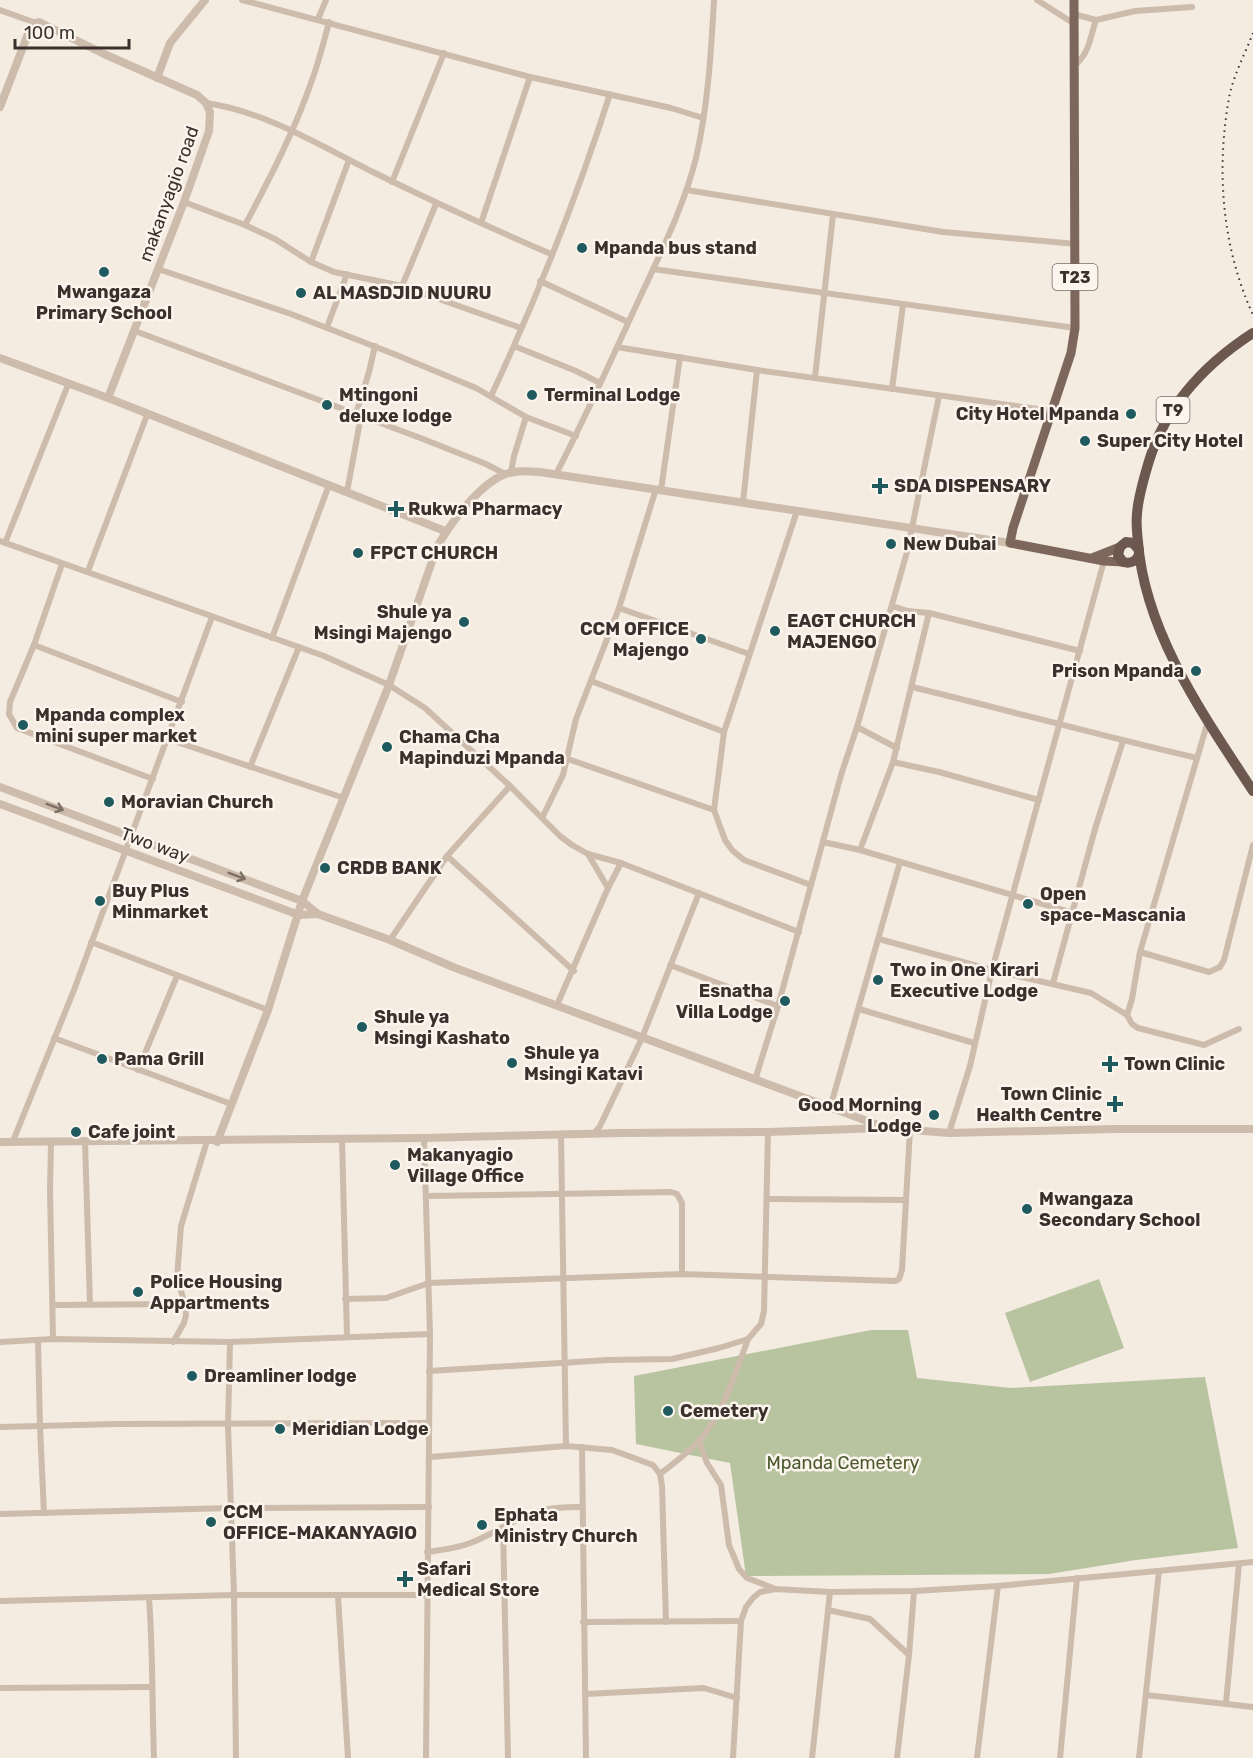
<svg xmlns="http://www.w3.org/2000/svg" width="1253" height="1758" viewBox="0 0 1253 1758" font-family="Rubik,sans-serif">
<style>
.green{fill:#b8c4a0}
.lines{fill:none;stroke-linecap:round;stroke-linejoin:round}
.minor{stroke:#cdbbac;stroke-width:6}
.tertiary{stroke:#cdbbac;stroke-width:8}
.primary{stroke:#7d675c;stroke-width:9}
.trunk{stroke:#6c584f;stroke-width:10}
.rail{stroke:#3b302b;stroke-width:2;stroke-dasharray:1.5 4.5;stroke-linecap:butt}
.oneway{stroke:#7d6f65}
.poi-dot{fill:#1f5a5e;stroke:#fbf5ee;stroke-width:2}
.labels{text-anchor:middle;dominant-baseline:central;stroke-width:5;stroke-linejoin:round;paint-order:stroke}
.shield{fill:#fbf5ee;stroke:#756b66;stroke-width:1.5}
.shield-label{font-size:16px;font-weight:bold;fill:#3b302b}
.street-label{font-size:18px;fill:#3b302b;stroke:#fbf5ee}
.poi-label{font-size:18px;font-weight:bold;fill:#3b302b;stroke:#fbf5ee;text-anchor:start}
.park-label{font-size:18px;fill:#4a5a2e;stroke:#fbf5ee}
</style>
<rect width="100%" height="100%" fill="#f4ebe1"/>
<!-- green -->
<g class="green">
<polygon points="1099,1279 1124,1348 1030,1382 1005,1313"/>
<polygon points="871,1330 908,1330 917,1378 1011,1388 1205,1377 1238,1548 1136,1560 1049,1574 746,1576 730,1463 636,1444 634,1376"/>
</g>
<g class="lines">
<!-- minor -->
<g class="minor">
<polyline points="242,0 530,77 671,108 703,118"/>
<polyline points="1037,0 1073,23"/>
<polyline points="0,10 36,23"/>
<polyline points="1073,14 1096,20"/>
<polyline points="318,19 326,0"/>
<path d="M 1074,66 C 1090,53 1090,37 1096,20 L 1135,11 L 1192,7"/>
<path d="M 206,103 C 268,112 324,148 379,175 C 436,203 493,229 551,254"/>
<polyline points="392,182 444,53"/>
<polyline points="687,190 943,232 1076,244"/>
<polyline points="184,202 245,225 275,239 311,262 334,272 402,286 521,328"/>
<polyline points="481,223 530,77"/>
<path d="M 245,225 C 270,178 295,130 312,80 C 319,61 324,41 329,22"/>
<polyline points="311,262 349,160"/>
<polyline points="158,269 291,314 394,354 476,388 526,417 576,436"/>
<polyline points="653,269 1075,328"/>
<polyline points="540,281 628,322"/>
<polyline points="402,286 436,204"/>
<polyline points="327,327 347,274"/>
<polyline points="135,331 423,439 486,464 505,474"/>
<polyline points="514,346 576,371 600,383"/>
<polyline points="617,347 757,370 1052,411"/>
<polyline points="815,377 833,215"/>
<polyline points="892,389 903,305"/>
<path d="M 491,396 C 537,298 577,197 610,94"/>
<polyline points="356,414 369,372 375,346"/>
<polyline points="511,472 514,456 526,417"/>
<path d="M 556,474 C 585,419 610,362 636,306 C 658,258 683,210 696,158 C 708,106 711,53 714,0"/>
<polyline points="661,490 680,357"/>
<polyline points="347,492 361,416"/>
<polyline points="743,502 757,370"/>
<polyline points="797,511 724,732 714,810 725,840 732,850 744,860 811,885"/>
<polyline points="0,541 324,656 389,685 425,708 510,786 560,836 572,845 588,854 621,863 799,932"/>
<polyline points="5,543 68,385"/>
<polyline points="62,564 34,645 10,702 9,714 17,728 153,779"/>
<polyline points="88,571 147,415"/>
<polyline points="892,606 908,611 929,613 1080,651"/>
<polyline points="619,608 749,654"/>
<polyline points="272,638 329,485"/>
<polyline points="34,645 182,702"/>
<polyline points="591,681 724,732"/>
<path d="M 912,687 C 1007,710 1102,736 1197,758"/>
<polyline points="857,727 897,748"/>
<polyline points="168,739 344,798"/>
<polyline points="568,759 714,810"/>
<polyline points="893,762 939,772 1039,800"/>
<polyline points="250,767 299,647"/>
<polyline points="542,818 563,775 576,719 619,608 656,489"/>
<polyline points="823,842 860,850 1073,913"/>
<polyline points="860,850 893,762 929,613"/>
<polyline points="588,854 608,888"/>
<polyline points="447,856 574,971"/>
<polyline points="879,939 992,970 1091,993 1127,1015 1132,1024 1138,1028 1204,1045 1239,1029"/>
<polyline points="390,940 447,856 510,786"/>
<polyline points="91,942 268,1010"/>
<polyline points="1140,952 1209,972 1220,967 1224,960 1253,845"/>
<polyline points="670,965 778,1006"/>
<polyline points="1053,983 1095,829 1123,741"/>
<polyline points="557,1005 608,888 621,863"/>
<polyline points="859,1009 974,1043"/>
<polyline points="1127,1015 1132,999 1140,952 1208,721"/>
<polyline points="54,1038 231,1104"/>
<polyline points="138,1070 177,976"/>
<polyline points="755,1080 778,1006 841,775 857,727 907,552 939,396"/>
<polyline points="830,1108 900,862"/>
<polyline points="596,1131 600,1126 642,1038 699,893"/>
<polyline points="949,1133 970,1066 992,970 1104,561"/>
<polyline points="561,1135 566,1446"/>
<polyline points="342,1138 347,1337"/>
<polyline points="424,1138 430,1334 426,1758"/>
<polyline points="13,1141 74,990 212,617"/>
<polyline points="85,1141 90,1304"/>
<polyline points="51,1142 50,1191 53,1339"/>
<polyline points="427,1196 671,1192 677,1194 682,1203 682,1274"/>
<polyline points="767,1199 905,1200"/>
<polyline points="345,1299 386,1298 429,1283 682,1274 895,1281 899,1279 902,1270 910,1130"/>
<polyline points="53,1305 185,1304"/>
<polyline points="38,1340 40,1427 44,1513"/>
<polyline points="0,1342 53,1339 230,1342 430,1334"/>
<polyline points="173,1342 184,1323 186,1315 185,1304 177,1278 181,1226 207,1141"/>
<polyline points="230,1342 228,1425 234,1595 236,1758"/>
<polyline points="429,1371 608,1360 672,1359 719,1348 748,1339 761,1324 764,1311 768,1132"/>
<polyline points="0,1427 117,1424 429,1423"/>
<polyline points="699,1441 707,1463 721,1485 729,1545 739,1569 747,1578 773,1588"/>
<polyline points="582,1447 586,1758"/>
<polyline points="430,1457 566,1446 612,1450 653,1465 660,1474 662,1486 666,1622"/>
<path d="M 660,1474 C 674,1463 688,1453 700,1440 C 723,1413 736,1372 748,1339"/>
<polyline points="0,1514 231,1508 429,1507"/>
<polyline points="503,1527 508,1758"/>
<path d="M 427,1552 C 443,1550 458,1548 473,1542 C 496,1533 516,1517 540,1511 C 554,1507 568,1507 582,1507"/>
<polyline points="338,1596 348,1758"/>
<path d="M 149,1598 C 153,1651 152,1704 154,1758"/>
<polyline points="0,1601 234,1595 427,1595"/>
<polyline points="828,1610 870,1619 909,1655"/>
<polyline points="583,1622 741,1621"/>
<polyline points="0,1688 152,1687"/>
<polyline points="586,1694 704,1688 737,1698"/>
<polyline points="1146,1695 1253,1707"/>
<polyline points="1226,1703 1239,1564"/>
<polyline points="733,1758 741,1621 746,1607 753,1598 760,1592 775,1589 830,1592 914,1591 998,1586 1253,1562"/>
<polyline points="812,1758 830,1592"/>
<polyline points="897,1758 909,1655 914,1591"/>
<polyline points="977,1758 998,1586"/>
<polyline points="1060,1758 1077,1578"/>
<polyline points="1139,1758 1159,1571"/>
</g>
<!-- tertiary -->
<g class="tertiary">
<polyline points="157,78 170,43 205,0"/>
<polyline points="0,107 28,34 36,23 39,22 104,54 197,95 206,103 210,112 209,131 184,202 108,398"/>
<polyline points="0,358 108,398 445,531"/>
<polyline points="0,787 302,901 318,914 390,940 453,967 886,1128 949,1133 1115,1129 1253,1129"/>
<polyline points="0,804 299,915 318,914"/>
<polyline points="0,1142 424,1138 620,1133 768,1132 882,1128"/>
<path d="M 217,1142 L 268,1010 L 302,901 L 389,685 L 437,547 C 450,524 478,486 503,475 C 515,470 528,471 540,472 L 1010,543"/>
</g>
<!-- primary -->
<g class="primary">
<polyline points="1074,0 1075,328 1071,353 1013,528 1010,543 1104,561 1123,562"/>
<polyline points="1092,558 1120,547"/>
</g>
<!-- trunk -->
<g class="trunk">
<path d="M 1253,333 C 1205,364 1166,406 1149,461 C 1144,478 1138,497 1137,514 C 1136,523 1137,533 1138,542 C 1145,633 1204,716 1253,791"/>
<path d="M 1139,550 L 1133,543 L 1126,542 L 1120,547 L 1118,555 L 1123,562 C 1131,564 1137,561 1139,554"/>
</g>
<!-- rail -->
<path class="rail" d="M 1253,33 C 1245,54 1233,76 1229,98 C 1216,171 1222,247 1253,315"/>
</g>
<!-- one-way arrows -->
<defs><path id="oneway-shaft" d="M-6 0H5M1.5-3L5.5 0L1.5 3" fill="none" stroke-width="1.6" stroke-linecap="round" stroke-linejoin="round" transform="scale(1.5)"/></defs>
<g class="oneway">
<use href="#oneway-shaft" transform="translate(55 807) rotate(20)"/>
<use href="#oneway-shaft" transform="translate(237 876) rotate(21)"/>
</g>
<!-- markers -->
<g class="poi-dot">
<circle cx="582" cy="248" r="6"/>
<circle cx="104" cy="272" r="6"/>
<circle cx="301" cy="293" r="6"/>
<circle cx="532" cy="395" r="6"/>
<circle cx="327" cy="405" r="6"/>
<circle cx="1131" cy="414" r="6"/>
<circle cx="1085" cy="441" r="6"/>
<path d="M877 477h6v6h6v6h-6v6h-6v-6h-6v-6h6z"/>
<path d="M393 500h6v6h6v6h-6v6h-6v-6h-6v-6h6z"/>
<circle cx="891" cy="544" r="6"/>
<circle cx="358" cy="553" r="6"/>
<circle cx="464" cy="622" r="6"/>
<circle cx="775" cy="631" r="6"/>
<circle cx="701" cy="639" r="6"/>
<circle cx="1196" cy="671" r="6"/>
<circle cx="23" cy="725" r="6"/>
<circle cx="387" cy="747" r="6"/>
<circle cx="109" cy="802" r="6"/>
<circle cx="325" cy="868" r="6"/>
<circle cx="100" cy="901" r="6"/>
<circle cx="1028" cy="904" r="6"/>
<circle cx="878" cy="980" r="6"/>
<circle cx="785" cy="1001" r="6"/>
<circle cx="362" cy="1027" r="6"/>
<circle cx="102" cy="1059" r="6"/>
<circle cx="512" cy="1063" r="6"/>
<path d="M1107 1055h6v6h6v6h-6v6h-6v-6h-6v-6h6z"/>
<path d="M1112 1095h6v6h6v6h-6v6h-6v-6h-6v-6h6z"/>
<circle cx="934" cy="1115" r="6"/>
<circle cx="76" cy="1132" r="6"/>
<circle cx="395" cy="1165" r="6"/>
<circle cx="1027" cy="1209" r="6"/>
<circle cx="138" cy="1292" r="6"/>
<circle cx="192" cy="1376" r="6"/>
<circle cx="668" cy="1411" r="6"/>
<circle cx="280" cy="1429" r="6"/>
<circle cx="211" cy="1522" r="6"/>
<circle cx="482" cy="1525" r="6"/>
<path d="M402 1570h6v6h6v6h-6v6h-6v-6h-6v-6h6z"/>
</g>
<g class="labels">
<!-- shield labels -->
<g class="shield">
<rect x="1052.5" y="264" width="45" height="26" rx="4.5"/>
<rect x="1156.5" y="397" width="33" height="26" rx="4.5"/>
</g>
<g class="shield-label">
<text x="1075" y="277">T23</text>
<text x="1173" y="410">T9</text>
</g>
<!-- street labels -->
<g class="street-label">
<text transform="translate(169 194) rotate(-70)">makanyagio road</text>
<text transform="translate(155 845) rotate(20)">Two way</text>
</g>
<!-- poi labels -->
<g class="poi-label">
<text x="594" y="248">Mpanda bus stand</text>
<text x="104" y="292" text-anchor="middle">Mwangaza<tspan x="104" dy="21">Primary School</tspan></text>
<text x="313" y="293">AL MASDJID NUURU</text>
<text x="339" y="395">Mtingoni<tspan x="339" dy="21">deluxe lodge</tspan></text>
<text x="544" y="395">Terminal Lodge</text>
<text x="1119" y="414" text-anchor="end">City Hotel Mpanda</text>
<text x="1097" y="441">Super City Hotel</text>
<text x="894" y="486">SDA DISPENSARY</text>
<text x="408" y="509">Rukwa Pharmacy</text>
<text x="903" y="544">New Dubai</text>
<text x="370" y="553">FPCT CHURCH</text>
<text x="452" y="612" text-anchor="end">Shule ya<tspan x="452" dy="21">Msingi Majengo</tspan></text>
<text x="787" y="621">EAGT CHURCH<tspan x="787" dy="21">MAJENGO</tspan></text>
<text x="689" y="629" text-anchor="end">CCM OFFICE<tspan x="689" dy="21">Majengo</tspan></text>
<text x="1184" y="671" text-anchor="end">Prison Mpanda</text>
<text x="35" y="715">Mpanda complex<tspan x="35" dy="21">mini super market</tspan></text>
<text x="399" y="737">Chama Cha<tspan x="399" dy="21">Mapinduzi Mpanda</tspan></text>
<text x="121" y="802">Moravian Church</text>
<text x="337" y="868">CRDB BANK</text>
<text x="112" y="891">Buy Plus<tspan x="112" dy="21">Minmarket</tspan></text>
<text x="1040" y="894">Open<tspan x="1040" dy="21">space-Mascania</tspan></text>
<text x="890" y="970">Two in One Kirari<tspan x="890" dy="21">Executive Lodge</tspan></text>
<text x="773" y="991" text-anchor="end">Esnatha<tspan x="773" dy="21">Villa Lodge</tspan></text>
<text x="374" y="1017">Shule ya<tspan x="374" dy="21">Msingi Kashato</tspan></text>
<text x="524" y="1053">Shule ya<tspan x="524" dy="21">Msingi Katavi</tspan></text>
<text x="114" y="1059">Pama Grill</text>
<text x="1124" y="1064">Town Clinic</text>
<text x="1102" y="1094" text-anchor="end">Town Clinic<tspan x="1102" dy="21">Health Centre</tspan></text>
<text x="922" y="1105" text-anchor="end">Good Morning<tspan x="922" dy="21">Lodge</tspan></text>
<text x="88" y="1132">Cafe joint</text>
<text x="407" y="1155">Makanyagio<tspan x="407" dy="21">Village Office</tspan></text>
<text x="1039" y="1199">Mwangaza<tspan x="1039" dy="21">Secondary School</tspan></text>
<text x="150" y="1282">Police Housing<tspan x="150" dy="21">Appartments</tspan></text>
<text x="204" y="1376">Dreamliner lodge</text>
<text x="680" y="1411">Cemetery</text>
<text x="292" y="1429">Meridian Lodge</text>
<text x="223" y="1512">CCM<tspan x="223" dy="21">OFFICE-MAKANYAGIO</tspan></text>
<text x="494" y="1515">Ephata<tspan x="494" dy="21">Ministry Church</tspan></text>
<text x="417" y="1569">Safari<tspan x="417" dy="21">Medical Store</tspan></text>
</g>
<!-- park labels -->
<g class="park-label">
<text x="843" y="1463">Mpanda Cemetery</text>
</g>
</g>
<!-- scale -->
<path d="M15 39v9h114v-9" fill="none" stroke="#3b302b" stroke-width="3"/>
<text x="24" y="39" font-size="18" fill="#3b302b" stroke="#fbf5ee" stroke-width="4.5" paint-order="stroke">100 m</text>
</svg>
